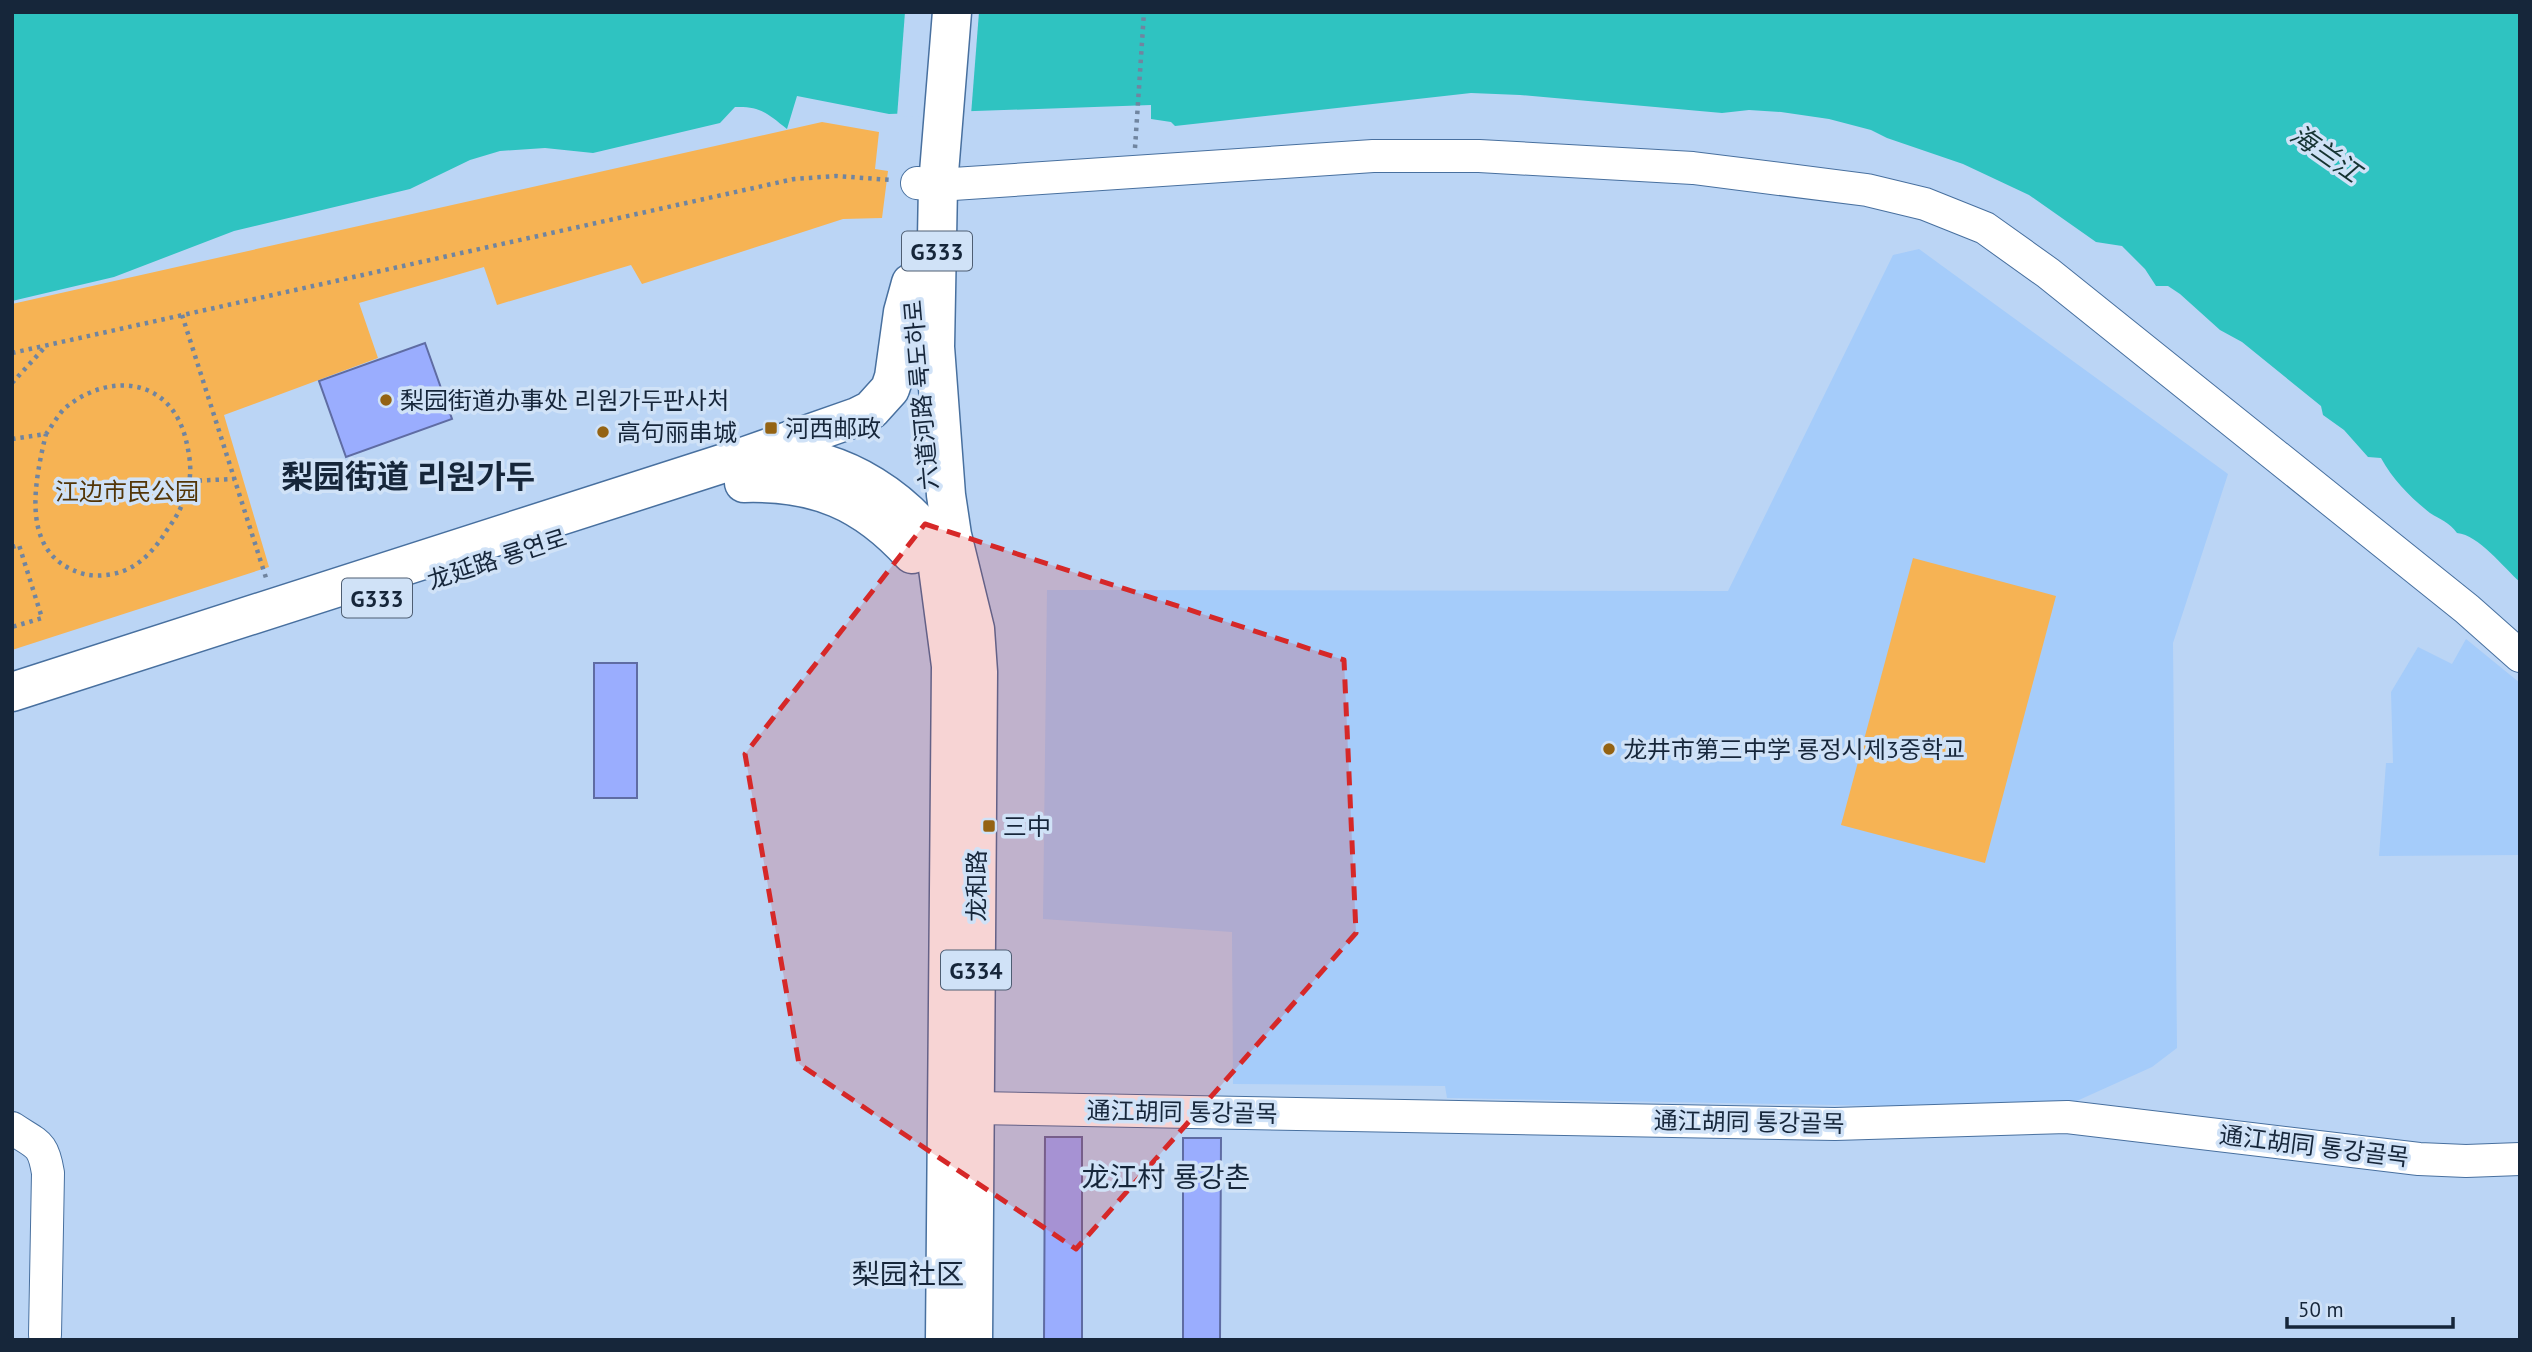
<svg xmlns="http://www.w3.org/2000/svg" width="2532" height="1352" viewBox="0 0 2532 1352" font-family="'PT Sans','Noto Sans SC','Noto Sans KR',sans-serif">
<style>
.built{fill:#a5ccfa}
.green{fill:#f6b354}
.water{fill:#2fc3c1}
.pier{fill:#bbd5f5}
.building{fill:#9aadfe;stroke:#5f6ca3;stroke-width:2}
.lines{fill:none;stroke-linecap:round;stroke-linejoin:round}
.minor-casing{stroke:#48709f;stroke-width:34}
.highway-casing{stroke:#48709f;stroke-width:41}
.path{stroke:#7085a0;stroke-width:4.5;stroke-dasharray:3.5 5;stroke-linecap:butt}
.minor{stroke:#fff;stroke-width:32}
.highway{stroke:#fff;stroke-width:38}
.marked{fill:#d62828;fill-opacity:0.2;stroke:#d62828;stroke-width:5;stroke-dasharray:14 9;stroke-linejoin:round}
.poi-dot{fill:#946313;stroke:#d0e2f7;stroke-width:2.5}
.labels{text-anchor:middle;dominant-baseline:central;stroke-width:7;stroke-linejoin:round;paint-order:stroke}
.shield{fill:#d0e2f7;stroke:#4e5e73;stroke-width:2}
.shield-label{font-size:23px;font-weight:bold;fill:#16263a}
.street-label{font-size:24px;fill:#16263a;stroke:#d0e2f7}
.poi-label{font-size:24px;fill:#16263a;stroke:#d0e2f7;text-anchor:start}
.park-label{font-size:24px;fill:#523507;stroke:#d0e2f7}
.water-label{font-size:26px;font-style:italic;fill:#153332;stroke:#d0e2f7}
.quarter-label{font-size:28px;fill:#16263a;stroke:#d0e2f7}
.district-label{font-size:32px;font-weight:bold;fill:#16263a;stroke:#d0e2f7}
</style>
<rect width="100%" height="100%" fill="#bbd5f5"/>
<!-- built -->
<g class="built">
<polygon points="1919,249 2228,474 2173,643 2177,1048 2152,1067 2059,1109 1447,1098 1445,1086 1233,1084 1232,932 1043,919 1047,590 1728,591 1893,255"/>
<polygon points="2466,639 2520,683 2520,855 2379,856 2386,763 2393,763 2391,692 2418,647 2452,664"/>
</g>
<!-- green -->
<g class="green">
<polygon points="822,122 879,132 875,169 888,171 882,218 843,219 642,284 631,265 497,305 484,267 359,303 378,358 224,415 269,567 12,650 12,304"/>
<polygon points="1913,558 2056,596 1985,863 1841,825"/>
</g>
<!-- water -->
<path class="water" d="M 12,12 L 2520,12 L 2520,582 C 2503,567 2479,535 2457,533 C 2449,522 2441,520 2430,513 C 2410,497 2393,480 2381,458 L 2368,457 L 2344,430 L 2323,415 L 2321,406 L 2242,342 L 2220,330 L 2180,294 L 2168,286 L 2156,286 L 2145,269 L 2122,246 L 2096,242 L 2029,195 L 1963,164 L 1887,138 L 1871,130 L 1829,119 L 1781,112 L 1749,110 L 1722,113 L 1520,95 L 1471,93 L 1175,126 L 1171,122 L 1151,119 L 1151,105 L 889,114 L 797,96 L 787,129 C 768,114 761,106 735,107 L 720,123 L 593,153 L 545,148 L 500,151 L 470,160 L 410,189 L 234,231 L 114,277 L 12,301 Z"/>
<!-- pier -->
<polygon class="pier" points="905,12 979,12 971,115 897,117"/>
<!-- building -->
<g class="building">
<polygon points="425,343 452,419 346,457 319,381"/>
<rect x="594" y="663" width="43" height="135"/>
<polygon points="1045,1137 1082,1137 1082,1340 1044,1340"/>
<polygon points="1183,1138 1221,1138 1220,1340 1183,1340"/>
</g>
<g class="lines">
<!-- minor casing -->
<g class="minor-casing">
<g id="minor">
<polyline points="917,183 938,185 1373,156 1479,156 1693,168 1867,190 1925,204 1985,228 2048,273 2467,609 2520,656"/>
<polyline points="975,1108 1835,1124 2067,1117 2419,1159 2466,1161 2520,1159"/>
<path d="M 12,1128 C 37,1145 43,1142 48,1173 L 45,1335"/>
</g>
</g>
<!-- highway casing -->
<g class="highway-casing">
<g id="highway">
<polyline points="952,12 938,185 935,347 946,495 952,535 975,629 978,672 973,1340"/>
<path d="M 760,457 C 841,451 915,502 953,571"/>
<path d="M 744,483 C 816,481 864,501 912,554"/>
<polyline points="938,568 951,666 945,1340"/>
<polyline points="12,692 740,458 857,417 871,410 890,389 894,377 903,312 911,283"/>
</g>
</g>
<!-- path -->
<g class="path">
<polyline points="1135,148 1144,12"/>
<polyline points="182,315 267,581"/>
<polyline points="12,353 794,179 836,176 891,180"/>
<polyline points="12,383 46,346"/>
<path d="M 12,439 L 46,434 C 52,426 58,415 65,408 C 110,371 171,378 186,440 C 189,453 192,468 189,482 C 186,500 178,515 167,530 C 158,544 149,556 135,565 C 122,574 100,578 84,574 C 19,556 34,484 46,434"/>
<polyline points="190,481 234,479"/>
<polyline points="12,547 19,545 42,618 12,627"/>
</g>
<!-- minor -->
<use href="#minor" class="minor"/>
<!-- highway -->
<use href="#highway" class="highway"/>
</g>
<!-- marked area -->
<path class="marked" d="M 925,524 L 1344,660 L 1356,933 L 1076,1249 L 799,1064 L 745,754 Z"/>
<!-- markers -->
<g class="poi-dot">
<circle cx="386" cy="400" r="7"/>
<rect x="764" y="421" width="14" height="14" rx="3.5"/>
<circle cx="603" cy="432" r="7"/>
<circle cx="1609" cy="749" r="7"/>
<rect x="982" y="819" width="14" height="14" rx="3.5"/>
</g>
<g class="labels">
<!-- shield labels -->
<g class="shield">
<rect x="902" y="231.5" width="70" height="39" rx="5"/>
<rect x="342" y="578.5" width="70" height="39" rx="5"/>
<rect x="941" y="950.5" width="70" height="39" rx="5"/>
</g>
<g class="shield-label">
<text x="937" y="251">G333</text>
<text x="377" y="598">G333</text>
<text x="976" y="970">G334</text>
</g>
<!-- street labels -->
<g class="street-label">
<text transform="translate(921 395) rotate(-95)">六道河路 륙도하로</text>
<text transform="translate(497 559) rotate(-18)">龙延路 룡연로</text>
<text transform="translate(976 886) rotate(-90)">龙和路</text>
<text transform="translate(1182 1112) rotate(1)">通江胡同 통강골목</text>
<text transform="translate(1749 1122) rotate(1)">通江胡同 통강골목</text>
<text transform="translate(2314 1146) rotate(7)">通江胡同 통강골목</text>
</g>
<!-- poi labels -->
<g class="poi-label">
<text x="400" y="400">梨园街道办事处 리원가두판사처</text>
<text x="785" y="428">河西邮政</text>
<text x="617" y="432">高句丽串城</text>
<text x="1623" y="749">龙井市第三中学 룡정시제3중학교</text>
<text x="1003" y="826">三中</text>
</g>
<!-- park labels -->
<g class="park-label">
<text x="127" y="491">江边市民公园</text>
</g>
<!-- water labels -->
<g class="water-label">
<text transform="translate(2326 153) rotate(35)">海兰江</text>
</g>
<!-- quarter labels -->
<g class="quarter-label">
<text x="1166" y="1176">龙江村 룡강촌</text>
<text x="908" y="1273">梨园社区</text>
</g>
<!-- district labels -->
<g class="district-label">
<text x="408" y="476">梨园街道 리원가두</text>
</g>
</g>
<!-- border -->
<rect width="2532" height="1352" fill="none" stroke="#16263a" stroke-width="28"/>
<!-- scale -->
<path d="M2287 1317v10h166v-10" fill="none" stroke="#16263a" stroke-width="3.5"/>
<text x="2298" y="1317" font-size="21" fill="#16263a" stroke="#d0e2f7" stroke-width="5" paint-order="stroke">50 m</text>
</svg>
